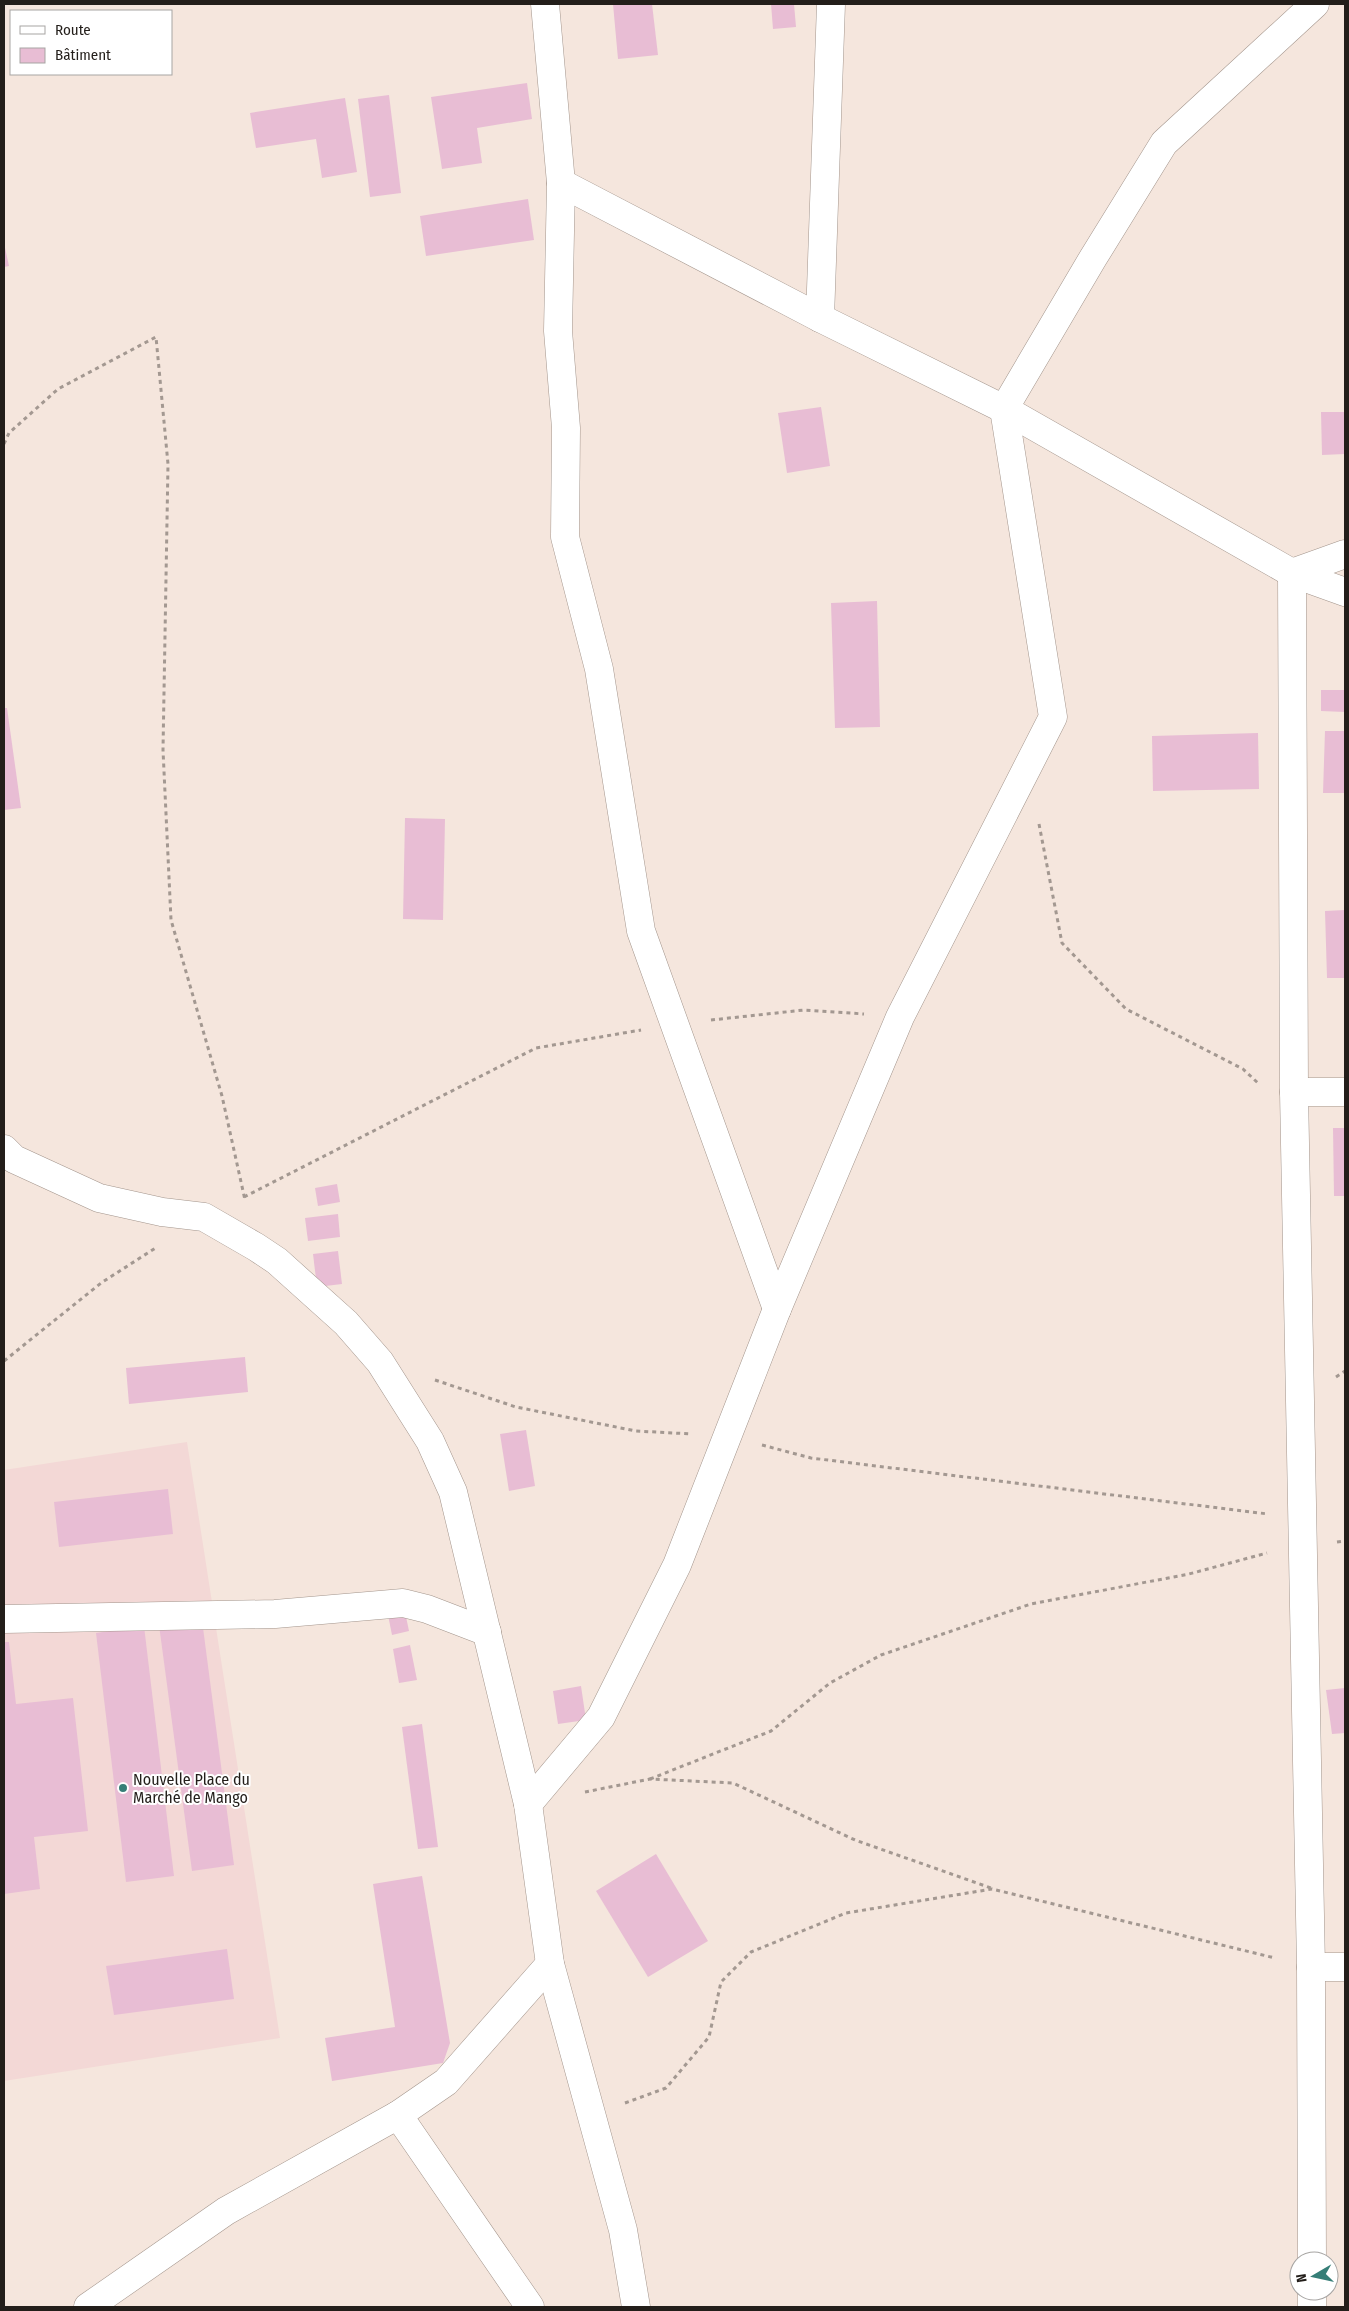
<svg xmlns="http://www.w3.org/2000/svg" width="1349" height="2311" viewBox="0 0 1349 2311" font-family="'Fira Sans Condensed',sans-serif">
<style>
.commercial{fill:#f3d8d6}
.building{fill:#e8bdd4}
.lines{fill:none;stroke-linecap:round;stroke-linejoin:round}
.minor-casing{stroke:#a3958c;stroke-width:29}
.path{stroke:#a39891;stroke-width:3;stroke-dasharray:4 4;stroke-linecap:butt}
.minor{stroke:#fff;stroke-width:28}
.poi-dot{fill:#367e77;stroke:#fff;stroke-width:2}
.labels{text-anchor:middle;dominant-baseline:central;stroke-width:4;stroke-linejoin:round;paint-order:stroke}
.poi-label{font-size:16px;fill:#231e1a;stroke:#fff;text-anchor:start}
</style>
<rect width="100%" height="100%" fill="#f5e6dd"/>
<!-- commercial -->
<polygon class="commercial" points="187,1442 280,2038 4,2081 4,1470"/>
<!-- building -->
<g class="building">
<polygon points="613,4 652,4 658,55 618,59"/>
<polygon points="771,4 794,4 796,27 773,29"/>
<polygon points="527,83 532,119 477,128 482,163 442,169 431,97"/>
<polygon points="389,95 401,193 370,197 358,99"/>
<polygon points="345,98 357,172 322,178 316,139 256,148 250,113"/>
<polygon points="528,199 534,240 426,256 420,216"/>
<polygon points="4,243 9,266 4,267"/>
<polygon points="821,407 830,466 787,473 778,413"/>
<polygon points="1321,412 1345,412 1345,454 1322,455"/>
<polygon points="877,601 880,727 835,728 831,603"/>
<polygon points="1321,690 1345,690 1345,712 1321,711"/>
<polygon points="4,708 7,708 21,808 4,810"/>
<polygon points="1325,731 1345,731 1345,793 1323,793"/>
<polygon points="1258,733 1259,789 1153,791 1152,736"/>
<polygon points="405,818 445,819 443,920 403,919"/>
<polygon points="1345,910 1345,978 1327,978 1325,911"/>
<polygon points="1333,1128 1345,1128 1345,1196 1334,1196"/>
<polygon points="337,1184 340,1202 318,1206 315,1188"/>
<polygon points="338,1214 340,1237 308,1241 305,1218"/>
<polygon points="338,1251 342,1284 317,1287 313,1254"/>
<polygon points="245,1357 248,1392 129,1404 126,1368"/>
<polygon points="526,1430 535,1486 509,1491 500,1434"/>
<polygon points="168,1489 173,1534 59,1547 54,1502"/>
<polygon points="404,1607 409,1631 392,1635 387,1610"/>
<polygon points="202,1620 234,1865 192,1871 159,1625"/>
<polygon points="144,1626 174,1876 126,1882 96,1633"/>
<polygon points="4,1642 9,1642 16,1704 73,1698 88,1831 34,1837 40,1889 4,1894"/>
<polygon points="410,1645 417,1680 399,1683 393,1649"/>
<polygon points="581,1686 586,1720 558,1724 553,1691"/>
<polygon points="1345,1688 1345,1733 1332,1734 1326,1690"/>
<polygon points="422,1724 438,1847 418,1849 402,1727"/>
<polygon points="656,1854 708,1941 648,1977 596,1891"/>
<polygon points="422,1876 450,2043 443,2063 332,2081 325,2038 395,2027 373,1884"/>
<polygon points="227,1949 234,1999 114,2015 106,1966"/>
</g>
<g class="lines">
<!-- minor casing -->
<g class="minor-casing">
<g id="minor">
<polyline points="545,4 561,183 558,331 566,428 565,537 599,669 641,931 777,1309"/>
<polyline points="561,183 820,318 1004,409 1292,573 1345,592"/>
<polyline points="820,318 831,4"/>
<polyline points="1294,1092 1345,1092"/>
<polyline points="4,1149 14,1159 99,1198 162,1212 204,1217 256,1247 277,1261 346,1323 380,1362 430,1441 453,1492 528,1804 550,1964 623,2230 636,2307"/>
<polyline points="4,1619 275,1614 403,1603 427,1609 487,1632"/>
<polyline points="528,1804 601,1717 677,1565 777,1309 900,1017 1053,717 1004,409 1093,258 1164,143 1315,4"/>
<polyline points="1311,1967 1345,1967"/>
<polyline points="398,2115 530,2307"/>
<polyline points="1312,2261 1311,1967 1294,1092 1292,573 1345,554"/>
<polyline points="1312,2291 1312,2307"/>
<polyline points="88,2307 226,2211 398,2115 446,2082 550,1964"/>
</g>
</g>
<!-- path -->
<g class="path">
<polyline points="4,444 9,433 58,389 156,337 168,464 163,750 171,920 222,1096 245,1200"/>
<polyline points="1039,824 1062,943 1126,1009 1243,1069 1259,1084"/>
<polyline points="711,1020 804,1010 864,1014"/>
<polyline points="244,1197 536,1048 641,1030"/>
<polyline points="4,1361 101,1283 157,1247"/>
<polyline points="1336,1377 1345,1371"/>
<polyline points="435,1380 516,1407 636,1431 692,1434"/>
<polyline points="762,1445 811,1458 1268,1514"/>
<polyline points="1337,1542 1345,1541"/>
<polyline points="650,1779 771,1731 830,1683 881,1655 1031,1604 1189,1574 1267,1553"/>
<polyline points="585,1792 650,1779 733,1783 855,1840 991,1888"/>
<polyline points="625,2103 666,2088 709,2037 721,1982 751,1952 846,1913 992,1889 1275,1958"/>
</g>
<!-- minor -->
<use href="#minor" class="minor"/>
</g>
<!-- markers -->
<circle class="poi-dot" cx="123" cy="1788" r="5"/>
<g class="labels">
<!-- poi labels -->
<g class="poi-label">
<text x="133" y="1779">Nouvelle Place du<tspan x="133" dy="18">Marché de Mango</tspan></text>
</g>
</g>
<!-- border -->
<rect width="1349" height="2311" fill="none" stroke="#231e1a" stroke-width="10"/>
<!-- legend -->
<rect x="10" y="10" width="162" height="65" fill="#ffffff" stroke="#a7a5a3"/>
<rect x="20" y="26" width="25" height="8" fill="#ffffff" stroke="#a7a5a3"/>
<text x="55" y="35" font-size="15" fill="#231e1a">Route</text>
<rect x="20" y="48" width="25" height="15" fill="#e8bdd4" stroke="#a7a5a3"/>
<text x="55" y="60" font-size="15" fill="#231e1a">Bâtiment</text>
<!-- north arrow -->
<g transform="translate(1314 2276) rotate(261)"><circle r="24" fill="#ffffff" stroke="#a7a5a3"/>
<path d="M0-4L9 19L0 12L-9 19Z" fill="#367e77"/>
<text y="-8" font-size="14" font-weight="bold" text-anchor="middle" fill="#231e1a">N</text>
</g>
</svg>
